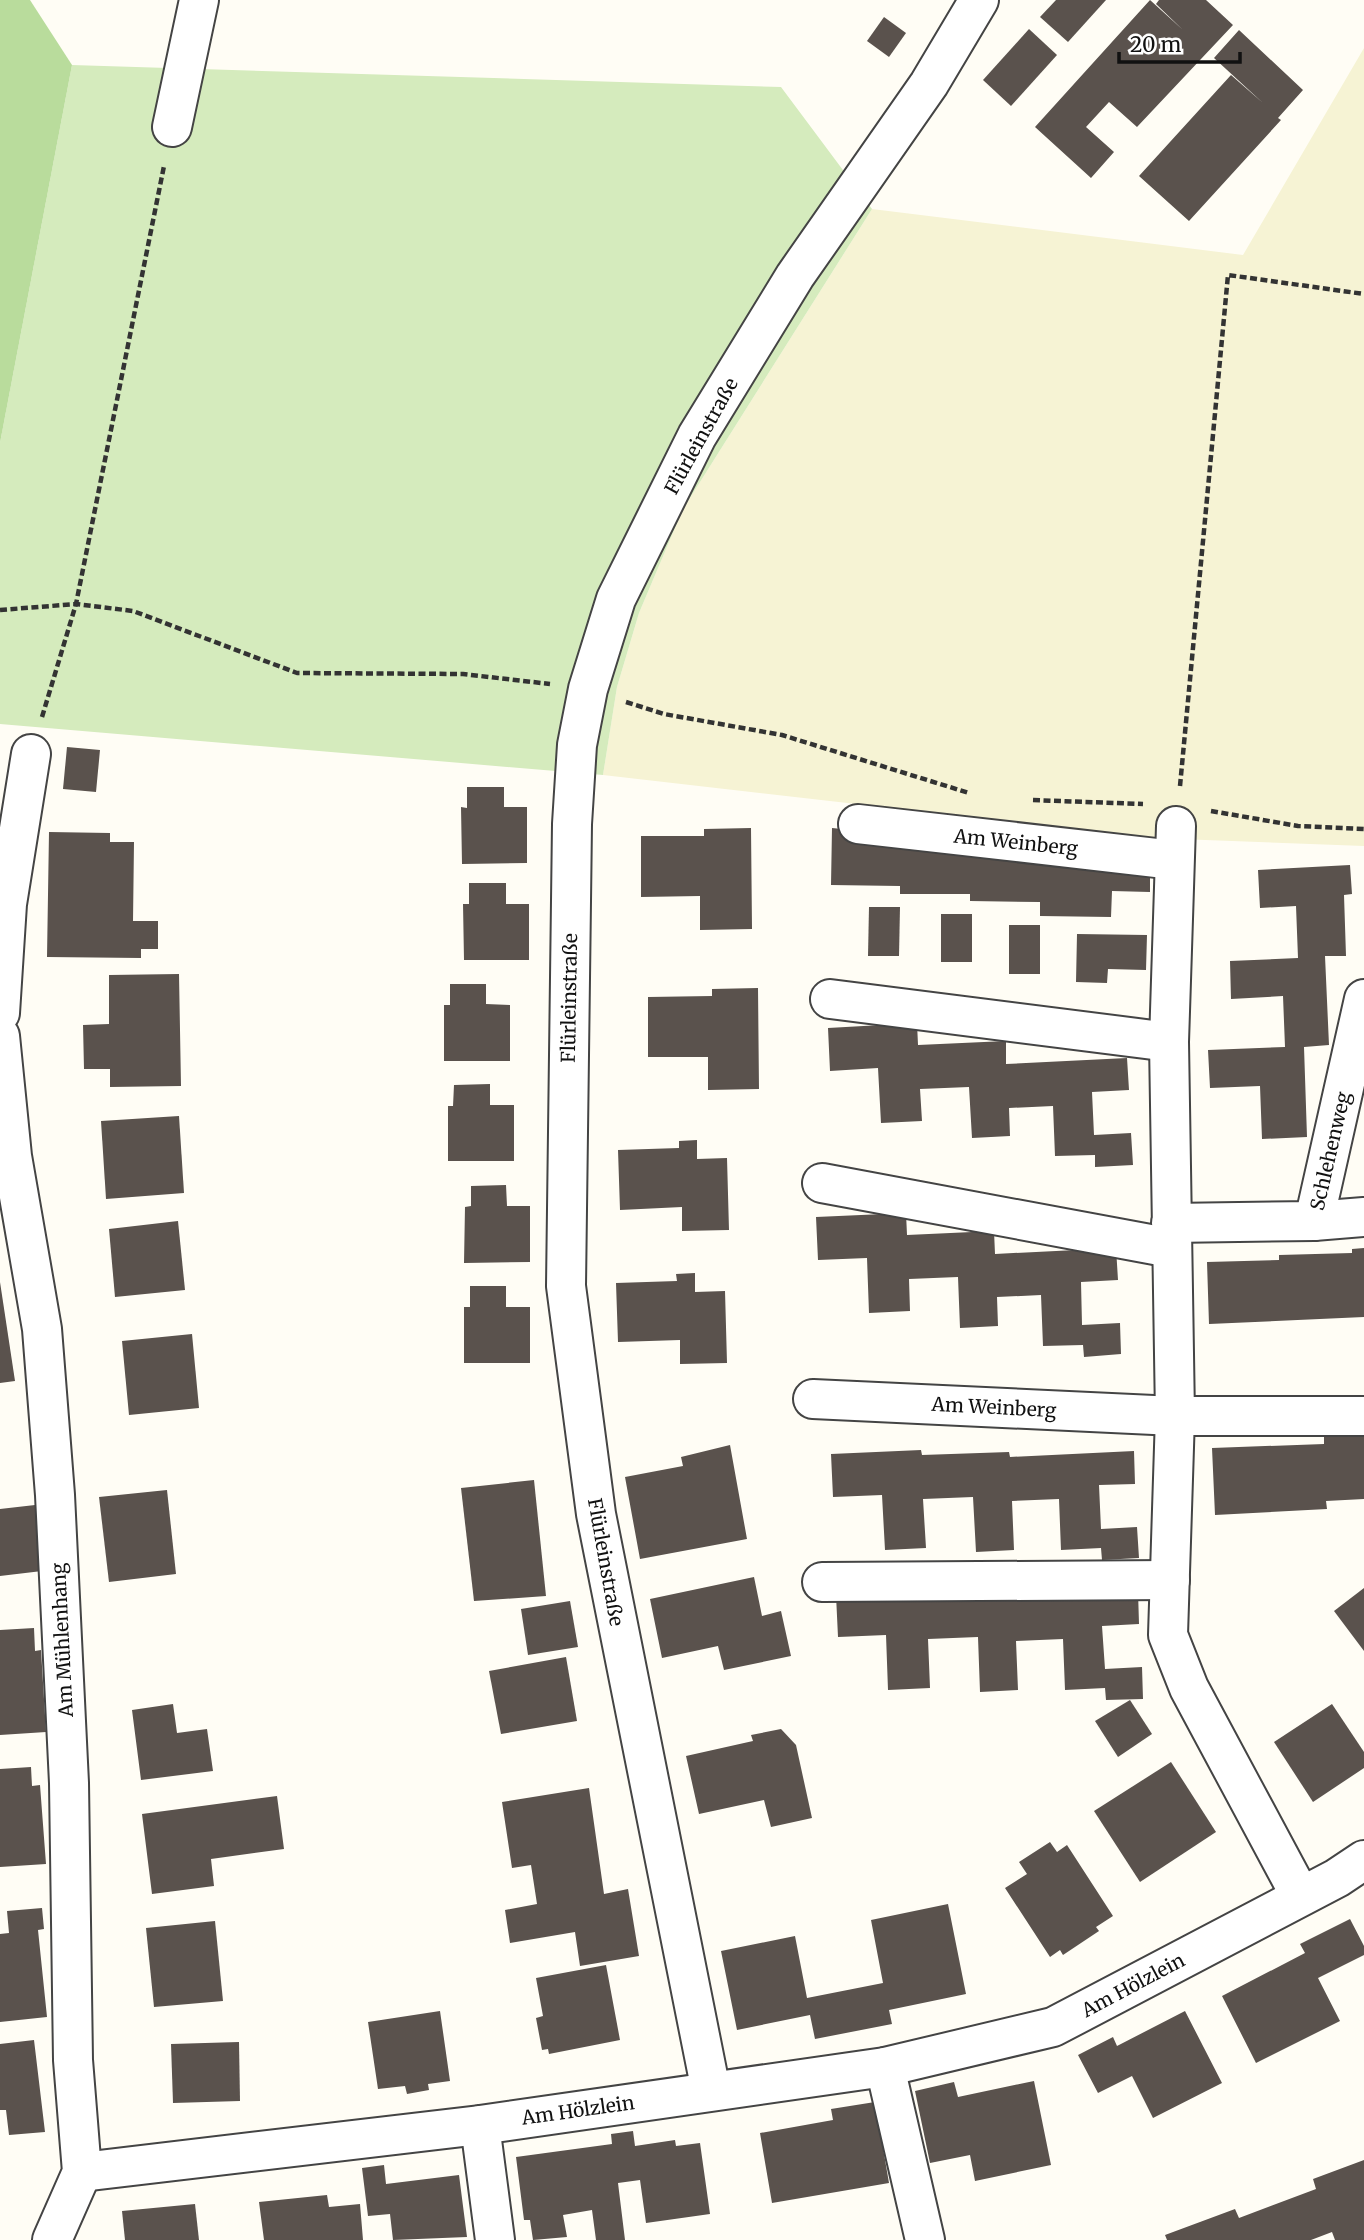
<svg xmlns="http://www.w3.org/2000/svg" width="1364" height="2240" viewBox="0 0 1364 2240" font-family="Merriweather,serif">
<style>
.farmland{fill:#f6f3d4}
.green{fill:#d5ebbd}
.forest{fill:#b9dc9c}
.building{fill:#5a524d}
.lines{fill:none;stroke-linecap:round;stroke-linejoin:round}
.minor-casing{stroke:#444;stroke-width:42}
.path{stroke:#333;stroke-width:4.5;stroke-dasharray:7 3.5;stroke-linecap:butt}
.minor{stroke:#fff;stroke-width:38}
.labels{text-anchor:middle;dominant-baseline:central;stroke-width:7;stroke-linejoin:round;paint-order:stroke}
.street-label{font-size:19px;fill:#111;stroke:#fff}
</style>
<rect width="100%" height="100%" fill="#fffdf5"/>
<!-- farmland -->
<polygon class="farmland" points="1364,48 1364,846 1152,838 603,775 617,687 639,613 683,509 872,209 1243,255"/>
<!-- green -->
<polygon class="green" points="72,65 781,87 872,209 683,509 639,613 617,687 603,775 0,724 0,443"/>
<!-- forest -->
<polygon class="forest" points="0,0 30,0 72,65 0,443"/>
<!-- building -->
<g class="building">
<polygon points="1056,0 1106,0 1068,42 1040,17"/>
<polygon points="1150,0 1183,30 1156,4 1159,0 1206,0 1233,25 1137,127 1109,102 1086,127 1114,152 1091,178 1035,127"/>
<polygon points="884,17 906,33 889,57 867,41"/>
<polygon points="1029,29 1057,55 1011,106 983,80"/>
<polygon points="1239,30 1303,90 1278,118 1281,120 1189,221 1139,176 1231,75 1263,103 1214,58"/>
<polygon points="67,747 100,750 96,792 63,789"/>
<polygon points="467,787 504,787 504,807 527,807 527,863 462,864 461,807 467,808"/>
<polygon points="751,828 752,929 700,930 700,896 641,897 641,836 704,836 704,829"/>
<polygon points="832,828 1150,860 1150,892 1112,891 1111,917 1040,916 1040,902 970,901 970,894 900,894 900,886 831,885"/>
<polygon points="49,832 110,833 110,842 134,842 133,921 158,921 158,949 141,949 141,958 47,957"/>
<polygon points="1350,865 1352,894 1344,895 1346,956 1325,956 1329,1045 1304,1047 1307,1137 1262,1139 1260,1086 1210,1088 1208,1050 1285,1047 1283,996 1231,999 1230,961 1298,958 1296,906 1260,908 1258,870"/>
<polygon points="469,883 506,883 506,904 529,904 529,960 464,960 463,904 469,904"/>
<polygon points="869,907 900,907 899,956 868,956"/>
<rect x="941" y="914" width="31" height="48"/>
<rect x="1009" y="925" width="31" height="49"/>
<polygon points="1077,934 1147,935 1146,970 1108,969 1107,983 1076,982"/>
<polygon points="179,974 181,1086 110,1087 110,1069 84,1069 83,1025 109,1024 109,975"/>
<polygon points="450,984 486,984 486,1004 510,1005 510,1061 444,1061 444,1005 450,1005"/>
<polygon points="758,988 759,1089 708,1090 708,1057 648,1057 648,997 712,996 712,989"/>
<polygon points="917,1023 918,1045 1006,1041 1006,1064 1127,1058 1129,1090 1092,1092 1094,1135 1131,1133 1133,1165 1095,1167 1095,1155 1055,1156 1053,1106 1009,1108 1010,1136 972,1138 969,1087 920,1089 922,1121 881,1123 878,1068 830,1071 828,1028"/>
<polygon points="490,1084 490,1105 514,1105 514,1161 448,1161 448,1106 453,1106 454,1085"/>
<polygon points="179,1116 184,1193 106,1199 101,1121"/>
<polygon points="697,1140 697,1159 727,1158 729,1230 682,1231 682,1207 620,1210 618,1150 679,1148 679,1141"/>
<polygon points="506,1185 507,1206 530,1206 530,1262 464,1263 465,1207 471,1206 471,1186"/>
<polygon points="906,1213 907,1235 994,1231 995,1254 1116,1248 1118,1280 1081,1282 1082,1325 1120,1323 1121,1354 1084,1357 1083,1345 1043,1346 1041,1295 997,1297 998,1326 960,1328 958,1277 909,1279 910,1311 869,1313 867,1258 818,1260 816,1217"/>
<polygon points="178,1221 185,1290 115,1297 109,1229"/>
<polygon points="1364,1248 1364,1317 1209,1324 1207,1262 1279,1260 1279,1255 1352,1253 1352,1249"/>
<polygon points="695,1273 695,1292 725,1291 727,1363 680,1364 680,1340 618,1342 616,1283 677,1281 676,1274"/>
<polygon points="0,1282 15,1381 0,1383"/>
<polygon points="470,1286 506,1286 506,1307 530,1307 530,1363 464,1363 464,1307 470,1307"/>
<polygon points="192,1334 199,1408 129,1415 122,1341"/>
<polygon points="1364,1436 1364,1499 1326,1501 1327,1509 1215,1515 1212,1448 1324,1444 1324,1437"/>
<polygon points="730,1445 747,1539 640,1559 625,1477 683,1466 681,1457"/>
<polygon points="921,1450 922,1455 1009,1452 1010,1457 1134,1451 1135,1484 1099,1485 1101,1529 1137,1527 1139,1558 1102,1560 1101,1548 1061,1550 1059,1499 1012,1501 1014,1550 976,1552 973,1497 923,1499 926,1548 885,1550 882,1495 833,1497 831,1454"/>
<polygon points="534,1480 546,1596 474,1601 461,1488"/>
<polygon points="167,1490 176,1574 109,1582 99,1497"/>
<polygon points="35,1505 42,1571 0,1576 0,1509"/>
<polygon points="754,1577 762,1616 781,1611 791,1656 724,1670 718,1646 662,1658 650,1599"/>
<polygon points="1364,1588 1364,1651 1334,1611"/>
<polygon points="1138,1591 1139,1624 1102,1626 1105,1669 1142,1667 1143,1699 1106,1700 1105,1688 1065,1690 1063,1639 1016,1641 1018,1690 980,1692 978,1637 928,1639 930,1688 888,1690 886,1635 838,1637 836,1595"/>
<polygon points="570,1601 578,1647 528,1655 521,1609"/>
<polygon points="34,1628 35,1651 41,1650 46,1732 0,1735 0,1630"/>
<polygon points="566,1657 577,1721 501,1734 489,1671"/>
<polygon points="1130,1700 1152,1734 1118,1757 1095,1721"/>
<polygon points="173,1704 177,1733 207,1729 213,1771 141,1780 132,1710"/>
<polygon points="1332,1704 1364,1752 1364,1768 1313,1802 1274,1742"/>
<polygon points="781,1729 796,1745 812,1818 771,1827 764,1800 699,1814 686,1756 753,1741 751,1735"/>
<polygon points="1171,1762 1216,1832 1140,1882 1094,1811"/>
<polygon points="31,1767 32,1786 40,1785 46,1864 0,1867 0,1769"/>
<polygon points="589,1788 604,1894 628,1889 639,1956 580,1966 575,1932 510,1943 505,1910 537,1904 531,1865 512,1868 502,1802"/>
<polygon points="277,1796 284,1849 211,1859 214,1886 152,1894 142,1814"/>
<polygon points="1050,1842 1057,1852 1067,1845 1113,1916 1096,1927 1099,1931 1063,1955 1060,1950 1050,1957 1005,1888 1027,1874 1019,1862"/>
<polygon points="948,1904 966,1994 889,2010 892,2024 815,2039 810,2015 737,2030 721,1951 795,1936 807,1998 883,1983 871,1920"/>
<polygon points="42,1908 44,1929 38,1930 47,2017 0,2022 0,1934 9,1933 7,1911"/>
<polygon points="1350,1919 1364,1946 1364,1955 1318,1978 1340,2021 1256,2063 1222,1996 1305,1953 1300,1944"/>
<polygon points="215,1921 223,2001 154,2007 146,1928"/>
<polygon points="606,1965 620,2040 549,2054 548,2049 542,2050 536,2018 543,2016 536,1978"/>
<polygon points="440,2011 450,2081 428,2084 429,2090 407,2094 405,2086 378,2089 368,2022"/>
<polygon points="1185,2011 1222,2083 1153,2118 1132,2076 1098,2093 1078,2055 1113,2037 1117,2046"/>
<polygon points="34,2040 45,2132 9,2135 6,2110 0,2110 0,2044"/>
<polygon points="239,2042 240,2101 173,2103 171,2044"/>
<polygon points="1034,2081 1051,2165 975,2181 970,2155 930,2163 915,2091 954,2082 958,2097"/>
<polygon points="875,2102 889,2183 772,2203 760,2133 833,2120 831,2109"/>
<polygon points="633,2131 635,2146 675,2140 676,2146 700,2143 710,2214 646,2223 640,2180 618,2183 625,2240 596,2240 592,2210 563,2215 567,2237 533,2240 530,2220 524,2220 516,2157 612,2144 611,2134"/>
<polygon points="1364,2160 1364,2240 1335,2240 1332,2232 1311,2240 1167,2240 1165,2235 1235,2209 1239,2218 1316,2189 1313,2179"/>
<polygon points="384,2165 386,2184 459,2175 467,2237 393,2240 390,2214 368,2216 362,2168"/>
<polygon points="327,2195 329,2207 360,2204 363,2240 264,2240 259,2202"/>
<polygon points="195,2204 199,2240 125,2240 122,2211"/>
</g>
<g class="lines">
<!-- minor casing -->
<g class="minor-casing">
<g id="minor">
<polyline points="172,127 199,0"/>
<polyline points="858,824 1174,860"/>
<polyline points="1176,826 1169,1042 1175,1416 1168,1635 1189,1688 1300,1895"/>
<polyline points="830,999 1169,1042"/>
<polyline points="0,1013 7,904 31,754"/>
<polyline points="0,1036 12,1156 42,1329 55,1495 69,1783 73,2060 82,2172 52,2240"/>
<polyline points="822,1183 1171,1248"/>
<polyline points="1314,1221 1364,999"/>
<polyline points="1171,1223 1314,1221 1364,1217"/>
<polyline points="813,1399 1175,1416 1364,1416"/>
<polyline points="822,1582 1170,1580"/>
<polyline points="885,2067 925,2240"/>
<polyline points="711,2091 596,1514 566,1286 572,824 577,745 588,689 616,599 697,436 795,276 929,84 979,0"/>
<polyline points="480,2125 495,2240"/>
<polyline points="82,2172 480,2125 885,2067 1053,2027 1337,1878 1364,1860"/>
</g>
</g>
<!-- path -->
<g class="path">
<polyline points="0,610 76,604 133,611 297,673 463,674 550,684"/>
<polyline points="626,702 664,714 782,735 969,793"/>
<polyline points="42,717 76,604 164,166"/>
<polyline points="1180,786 1228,275 1364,294"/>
<polyline points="1033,800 1143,804"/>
<polyline points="1211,811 1298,826 1364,829"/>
</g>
<!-- minor -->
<use href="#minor" class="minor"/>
</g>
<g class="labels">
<!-- street labels -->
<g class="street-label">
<text transform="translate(701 436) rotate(-61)">Flürleinstraße</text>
<text transform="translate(1016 842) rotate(6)">Am Weinberg</text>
<text transform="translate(569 998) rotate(-89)">Flürleinstraße</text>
<text transform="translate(1330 1151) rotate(-77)">Schlehenweg</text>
<text transform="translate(994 1407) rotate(3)">Am Weinberg</text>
<text transform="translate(606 1562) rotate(80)">Flürleinstraße</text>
<text transform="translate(62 1640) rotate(-93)">Am Mühlenhang</text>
<text transform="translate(1133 1985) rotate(-28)">Am Hölzlein</text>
<text transform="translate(578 2110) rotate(-8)">Am Hölzlein</text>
</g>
</g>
<!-- scale -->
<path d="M1119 52v10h121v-10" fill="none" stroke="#111111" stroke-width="3.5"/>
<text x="1130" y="52" font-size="21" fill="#111111" stroke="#ffffff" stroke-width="5" paint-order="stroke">20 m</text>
</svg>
